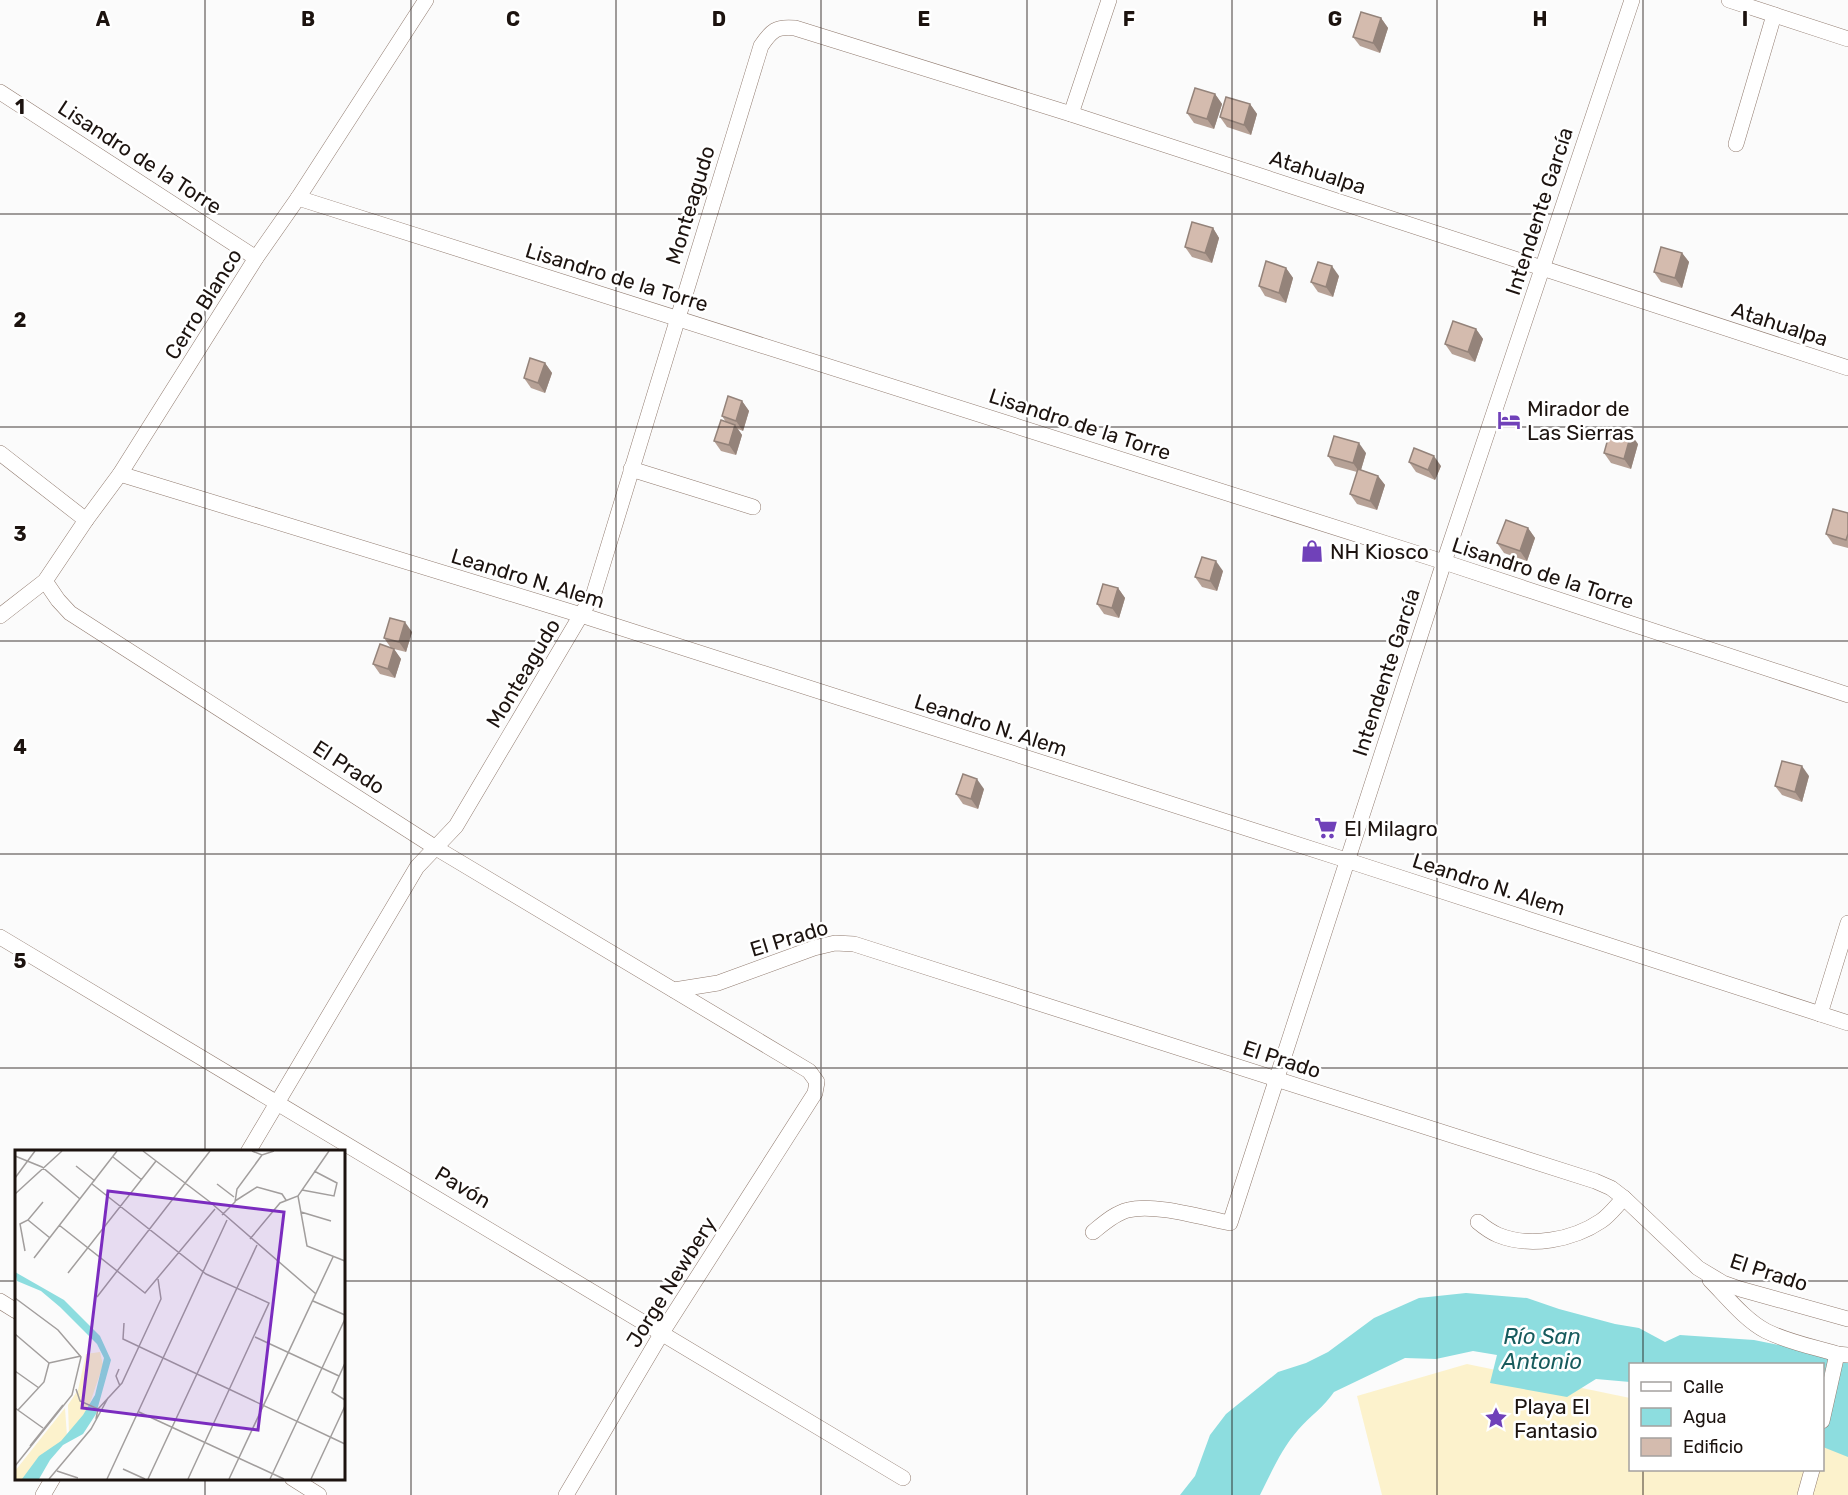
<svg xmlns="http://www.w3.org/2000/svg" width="1848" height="1495" viewBox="0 0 1848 1495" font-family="Rubik,sans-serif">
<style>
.sand{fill:#fcf2cc}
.water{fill:#8ddddf}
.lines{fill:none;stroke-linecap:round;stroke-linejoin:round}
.minor-casing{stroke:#917b6f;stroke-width:16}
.minor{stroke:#fff;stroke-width:15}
.wall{fill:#b6a196}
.shaded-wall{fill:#94837a}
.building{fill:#d4bbae;stroke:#94837a;stroke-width:1.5}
.grid{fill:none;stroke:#1c130f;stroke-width:1.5;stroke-opacity:0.55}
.labels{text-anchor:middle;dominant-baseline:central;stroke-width:5;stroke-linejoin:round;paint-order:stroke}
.street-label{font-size:21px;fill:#1c130f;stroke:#fff}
.poi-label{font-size:21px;fill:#1c130f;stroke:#fff;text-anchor:start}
.water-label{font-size:22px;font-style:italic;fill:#175b5d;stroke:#fff}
.inset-road{fill:none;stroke:#a29e9d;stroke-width:1.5}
.view{fill:#7b2cbf;fill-opacity:0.15;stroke:#7b2cbf;stroke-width:3}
.inset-edge{fill:none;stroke:#1c130f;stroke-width:3}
.grid-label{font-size:20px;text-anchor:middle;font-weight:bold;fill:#1c130f;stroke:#fff;stroke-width:5;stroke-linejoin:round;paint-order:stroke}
</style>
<rect width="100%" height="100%" fill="#fbfbfb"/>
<!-- sand -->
<polygon class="sand" points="1467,1364 1630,1398 1630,1470 1822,1470 1823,1437 1848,1443 1848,1495 1382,1495 1357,1396"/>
<!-- water -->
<path class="water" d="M 1466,1293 L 1527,1298 L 1559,1309 L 1615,1324 L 1639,1328 L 1665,1342 L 1680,1335 L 1754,1340 L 1848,1359 L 1848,1457 L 1823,1447 L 1822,1364 L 1630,1364 L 1630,1382 L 1596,1379 L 1567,1397 L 1490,1383 L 1497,1355 L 1473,1351 L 1436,1359 L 1405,1358 L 1334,1392 C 1324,1407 1310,1416 1298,1430 C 1282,1448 1271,1473 1260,1495 L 1180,1495 L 1195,1476 L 1210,1435 L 1226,1414 L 1278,1372 L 1306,1363 L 1328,1352 L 1374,1318 L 1419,1298 Z"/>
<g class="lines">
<!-- minor casing -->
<g class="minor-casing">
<g id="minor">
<polyline points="1729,0 1848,39"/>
<polyline points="0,92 256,258"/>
<polyline points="1071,114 1109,0"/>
<polyline points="1736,144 1774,15"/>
<polyline points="298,198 1444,562 1848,695"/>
<polyline points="0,453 86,520"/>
<polyline points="631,469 753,507"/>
<polyline points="120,474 581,615 1346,860 1848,1023"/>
<polyline points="45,581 58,600 70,613 436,848 809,1071 817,1082 815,1093 663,1331 566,1495"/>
<polyline points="0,616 45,581 86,520 120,474 256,258 298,198 426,0"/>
<path d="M 0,937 C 302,1115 603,1295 903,1478"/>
<polyline points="674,990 718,983 814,948 835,943 854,944 1595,1181 1611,1188 1624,1198 1698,1268 1723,1283 1740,1289 1848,1319"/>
<polyline points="1820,1014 1848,923"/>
<path d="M 248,1152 L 417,867 L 456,826 L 594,593 L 761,46 C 771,31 776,26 795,28 L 1071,114 L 1848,368"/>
<path d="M 1478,1222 C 1484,1227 1491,1232 1498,1235 C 1530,1248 1573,1240 1601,1221 C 1610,1215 1617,1205 1624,1198"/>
<path d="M 1093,1232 C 1103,1224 1115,1213 1128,1210 C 1155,1203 1203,1218 1230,1223 L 1444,562 L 1632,0"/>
<path d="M 1710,1280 C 1727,1297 1745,1320 1766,1331 C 1788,1342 1814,1347 1837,1354"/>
<polyline points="0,1301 16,1311"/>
<polyline points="1822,1421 1837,1354 1848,1355"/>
<polyline points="292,1478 319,1495"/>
<polyline points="43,1495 53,1478"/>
<polyline points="1805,1495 1812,1470"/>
</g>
</g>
<!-- minor -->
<use href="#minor" class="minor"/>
</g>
<!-- wall -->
<g class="wall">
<polygon points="1381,18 1388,28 1380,53 1360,46 1353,37"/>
<polygon points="1215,94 1222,104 1214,129 1194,123 1187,113"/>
<polygon points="1250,104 1257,114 1251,135 1227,127 1220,117"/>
<polygon points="1213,228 1219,238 1212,263 1192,257 1185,247"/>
<polygon points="1682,253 1689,262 1682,288 1661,282 1654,272"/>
<polygon points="1286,268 1293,278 1286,303 1265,296 1259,286"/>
<polygon points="1339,276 1333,297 1318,292 1311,282"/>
<polygon points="1476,329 1483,339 1475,362 1452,354 1445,344"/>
<polygon points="545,363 552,373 545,393 531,388 524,378"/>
<polygon points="742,401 749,411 743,431 738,429 742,435 736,455 721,451 714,441 726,422 722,416"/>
<polygon points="1638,444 1631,469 1611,463 1604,453"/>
<polygon points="1366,453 1361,470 1378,476 1385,485 1377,510 1357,504 1350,494 1357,472 1335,466 1328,456"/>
<polygon points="1409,462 1441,466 1435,480 1416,472"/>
<polygon points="1848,513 1848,548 1833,544 1826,534"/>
<polygon points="1528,528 1535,538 1527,561 1504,553 1497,543"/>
<polygon points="1223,571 1217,591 1202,587 1195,577"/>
<polygon points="1118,588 1125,598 1119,618 1104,614 1097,604"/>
<polygon points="412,632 406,652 394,649 401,659 395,678 380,674 373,664 391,648 384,638"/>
<polygon points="1809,776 1802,802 1782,795 1775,786"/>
<polygon points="984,789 978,809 963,804 956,794"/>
</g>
<!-- shaded-wall -->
<g class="shaded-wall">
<polygon points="1381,18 1388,28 1380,53 1373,43"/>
<polygon points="1215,94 1222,104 1214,129 1207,119"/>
<polygon points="1250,104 1257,114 1251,135 1244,125"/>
<polygon points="1213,228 1219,238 1212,263 1205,253"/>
<polygon points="1682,253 1689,262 1682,288 1675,278"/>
<polygon points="1332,266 1339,276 1333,297 1326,287"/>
<polygon points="1286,268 1293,278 1286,303 1279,293"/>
<polygon points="1476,329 1483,339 1475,362 1468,352"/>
<polygon points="545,363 552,373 545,393 538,383"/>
<polygon points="742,401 749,411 743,431 736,421"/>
<polygon points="735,425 742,435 736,455 729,445"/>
<polygon points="1631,434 1638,444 1631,469 1624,459"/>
<polygon points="1359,443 1366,453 1360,473 1353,463"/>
<polygon points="1434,456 1441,466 1435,480 1428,470"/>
<polygon points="1378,476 1385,485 1377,510 1370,501"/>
<polygon points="1528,528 1535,538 1527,561 1520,551"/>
<polygon points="1216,561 1223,571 1217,591 1210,581"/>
<polygon points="1118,588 1125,598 1119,618 1112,608"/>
<polygon points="405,622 412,632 406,652 399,642"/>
<polygon points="394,649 401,659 395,678 388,669"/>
<polygon points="1802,766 1809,776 1802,802 1795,792"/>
<polygon points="977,779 984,789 978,809 971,799"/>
</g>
<!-- building -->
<g class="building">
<polygon points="1361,12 1381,18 1373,43 1353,37"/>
<polygon points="1195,88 1215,94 1207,119 1187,113"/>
<polygon points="1226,97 1250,104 1244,125 1220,117"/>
<polygon points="1192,222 1213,228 1205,253 1185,247"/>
<polygon points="1661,247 1682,253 1675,278 1654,272"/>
<polygon points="1266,261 1286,268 1279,293 1259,286"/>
<polygon points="1318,262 1332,266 1326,287 1311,282"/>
<polygon points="1453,321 1476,329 1468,352 1445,344"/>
<polygon points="530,358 545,363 538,383 524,378"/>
<polygon points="728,396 742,401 736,421 722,416"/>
<polygon points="721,420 735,425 729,445 714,441"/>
<polygon points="1611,428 1631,434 1624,459 1604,453"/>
<polygon points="1334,436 1359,443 1353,463 1328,456"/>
<polygon points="1414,448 1434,456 1428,470 1409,462"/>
<polygon points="1358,469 1378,476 1370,501 1350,494"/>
<polygon points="1833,509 1848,513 1848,534 1846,540 1826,534"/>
<polygon points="1506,520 1528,528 1520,551 1497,543"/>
<polygon points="1202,557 1216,561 1210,581 1195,577"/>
<polygon points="1103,584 1118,588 1112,608 1097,604"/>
<polygon points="390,618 405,622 399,642 384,638"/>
<polygon points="380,644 394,649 388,669 373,664"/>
<polygon points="1782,761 1802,766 1795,792 1775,786"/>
<polygon points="963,774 977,779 971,799 956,794"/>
</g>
<!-- grid -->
<path class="grid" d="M 205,0 L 205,1152M 411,0 L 411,1495M 616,0 L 616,1495M 821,0 L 821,1495M 1027,0 L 1027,1495M 1232,0 L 1232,1495M 1437,0 L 1437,1495M 1643,0 L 1643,1364M 0,214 L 1848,214M 0,427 L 1848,427M 0,641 L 1848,641M 0,854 L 1848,854M 0,1068 L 1848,1068M 0,1281 L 16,1281M 344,1281 L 1848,1281M 1643,1470 L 1643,1495M 205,1478 L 205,1495"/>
<!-- icons -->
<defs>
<g id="hotel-bare" transform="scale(1.8)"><path d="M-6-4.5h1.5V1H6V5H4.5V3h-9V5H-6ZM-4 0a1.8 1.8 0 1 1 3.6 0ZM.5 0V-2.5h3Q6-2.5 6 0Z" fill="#7041b9" stroke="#fff" stroke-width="2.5" paint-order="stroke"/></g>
<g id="shop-bare" transform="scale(1.8)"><path d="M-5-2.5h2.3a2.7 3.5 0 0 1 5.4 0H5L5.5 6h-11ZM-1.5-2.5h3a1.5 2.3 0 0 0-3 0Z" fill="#7041b9" stroke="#fff" stroke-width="2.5" paint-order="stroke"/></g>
<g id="supermarket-bare" transform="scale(1.8)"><path d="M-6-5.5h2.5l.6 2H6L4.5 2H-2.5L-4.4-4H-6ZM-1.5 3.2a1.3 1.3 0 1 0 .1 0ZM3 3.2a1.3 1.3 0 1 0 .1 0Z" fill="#7041b9" stroke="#fff" stroke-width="2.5" paint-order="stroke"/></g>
<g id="sight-bare" transform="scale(1.8)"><path d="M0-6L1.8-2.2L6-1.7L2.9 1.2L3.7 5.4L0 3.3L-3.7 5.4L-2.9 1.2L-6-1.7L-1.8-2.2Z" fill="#7041b9" stroke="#fff" stroke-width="2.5" paint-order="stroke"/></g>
</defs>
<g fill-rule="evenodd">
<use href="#hotel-bare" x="1509" y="420"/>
<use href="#shop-bare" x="1312" y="551"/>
<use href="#supermarket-bare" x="1326" y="828"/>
<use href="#sight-bare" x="1496" y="1418"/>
</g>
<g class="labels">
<!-- street labels -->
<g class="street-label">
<text transform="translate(140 157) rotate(33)">Lisandro de la Torre</text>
<text transform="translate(1318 172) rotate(18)">Atahualpa</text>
<text transform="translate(690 205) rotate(-73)">Monteagudo</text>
<text transform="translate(1539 211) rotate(-72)">Intendente García</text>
<text transform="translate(617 277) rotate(17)">Lisandro de la Torre</text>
<text transform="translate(203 304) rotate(-58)">Cerro Blanco</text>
<text transform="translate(1780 324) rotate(18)">Atahualpa</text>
<text transform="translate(1080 424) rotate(18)">Lisandro de la Torre</text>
<text transform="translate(1543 573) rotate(18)">Lisandro de la Torre</text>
<text transform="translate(528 578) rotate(17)">Leandro N. Alem</text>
<text transform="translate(1386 672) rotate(-72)">Intendente García</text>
<text transform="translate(523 673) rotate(-59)">Monteagudo</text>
<text transform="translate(991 725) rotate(18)">Leandro N. Alem</text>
<text transform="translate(349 767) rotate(33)">El Prado</text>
<text transform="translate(1489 884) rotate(18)">Leandro N. Alem</text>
<text transform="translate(789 938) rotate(-17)">El Prado</text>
<text transform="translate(1282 1059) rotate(18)">El Prado</text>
<text transform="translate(463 1187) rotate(31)">Pavón</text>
<text transform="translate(1769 1272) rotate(18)">El Prado</text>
<text transform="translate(671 1282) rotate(-58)">Jorge Newbery</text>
</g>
<!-- poi labels -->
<g class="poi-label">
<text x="1527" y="408">Mirador de<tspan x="1527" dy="24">Las Sierras</tspan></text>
<text x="1330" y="551">NH Kiosco</text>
<text x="1344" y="828">El Milagro</text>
<text x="1514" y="1406">Playa El<tspan x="1514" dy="24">Fantasio</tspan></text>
</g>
<!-- water labels -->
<g class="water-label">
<text x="1542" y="1336">Río San<tspan x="1542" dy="25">Antonio</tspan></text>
</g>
</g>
<!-- overview -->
<g transform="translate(15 1150)">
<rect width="330" height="330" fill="#fbfbfb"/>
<path d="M 85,202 L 88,215 L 71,265 L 54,285 L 53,255 L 63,240 L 71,204 ZM 50,258 L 52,286 L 9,329 L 0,329 L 0,321 Z" fill="#fcf2cc"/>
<path d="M 0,122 L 49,150 L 85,186 L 96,210 L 81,264 L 68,284 L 48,295 L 35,310 L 24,329 L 7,329 L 24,306 L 46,291 L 68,265 L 80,245 L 89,208 L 82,194 L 45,157 L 26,141 L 2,131 Z" fill="#8ddddf"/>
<path class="inset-road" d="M 128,1 L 195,52 L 301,144M 237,1 L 247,5 L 259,1M 0,6 L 27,17 L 65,49M 98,7 L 127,30M 61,16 L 80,31M 0,28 L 20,1M 77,34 L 191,124 L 254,153 L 173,329M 202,34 L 219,47M 287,40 L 319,46 L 322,33 L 299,21M 0,44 L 47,1M 283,46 L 292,96 L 330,111M 220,51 L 242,37 L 267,44 L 271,50M 286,62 L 316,71M 207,65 L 220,52 L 222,39 L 247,5M 13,70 L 35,88M 44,75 L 130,143 L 200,59M 235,89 L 265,53 L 283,46 L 314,1M 10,101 L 5,74 L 13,70 L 28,52M 19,108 L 102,1M 53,123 L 141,11M 82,147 L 195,1M 0,148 L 43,180 L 66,207 L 57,245 L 0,316M 298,151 L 330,165M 109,173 L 108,189 L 330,294M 0,184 L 34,213M 240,187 L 324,226M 34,213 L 66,206M 330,213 L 317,242 L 330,250M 104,219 L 101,226 L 105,236M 0,221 L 24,238M 61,239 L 65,251 L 83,259 L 81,269M 0,258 L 28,278M 83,259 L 107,233 L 146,149 L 143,129M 3,260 L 29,232 L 34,213M 124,262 L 269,329M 15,296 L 48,255M 108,319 L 130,329M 42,321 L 63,328M 34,329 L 76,279 L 93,248M 92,329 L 212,70M 133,329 L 242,95M 214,329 L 318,107M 255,329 L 330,169M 296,329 L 330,256"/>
<path class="view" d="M 93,41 L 269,62 L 243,280 L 67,258 Z"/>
<rect width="330" height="330" class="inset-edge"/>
</g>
<g class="grid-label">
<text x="103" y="26">A</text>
<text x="308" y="26">B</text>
<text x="513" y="26">C</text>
<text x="719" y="26">D</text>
<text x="924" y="26">E</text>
<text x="1129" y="26">F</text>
<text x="1335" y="26">G</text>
<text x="1540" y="26">H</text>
<text x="1745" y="26">I</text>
<text x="20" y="114">1</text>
<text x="20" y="327">2</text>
<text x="20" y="541">3</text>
<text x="20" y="754">4</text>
<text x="20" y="968">5</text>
</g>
<!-- legend -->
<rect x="1629" y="1363" width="195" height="108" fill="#ffffff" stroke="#a4a19f" stroke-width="1.5"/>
<rect x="1641" y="1382" width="30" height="9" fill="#ffffff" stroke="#a4a19f" stroke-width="1.5"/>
<text x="1683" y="1393" font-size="18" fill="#1c130f">Calle</text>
<rect x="1641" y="1408" width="30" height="18" fill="#8ddddf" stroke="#a4a19f" stroke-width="1.5"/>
<text x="1683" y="1423" font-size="18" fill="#1c130f">Agua</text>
<rect x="1641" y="1438" width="30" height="18" fill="#d4bbae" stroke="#a4a19f" stroke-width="1.5"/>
<text x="1683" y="1453" font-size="18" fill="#1c130f">Edificio</text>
</svg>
